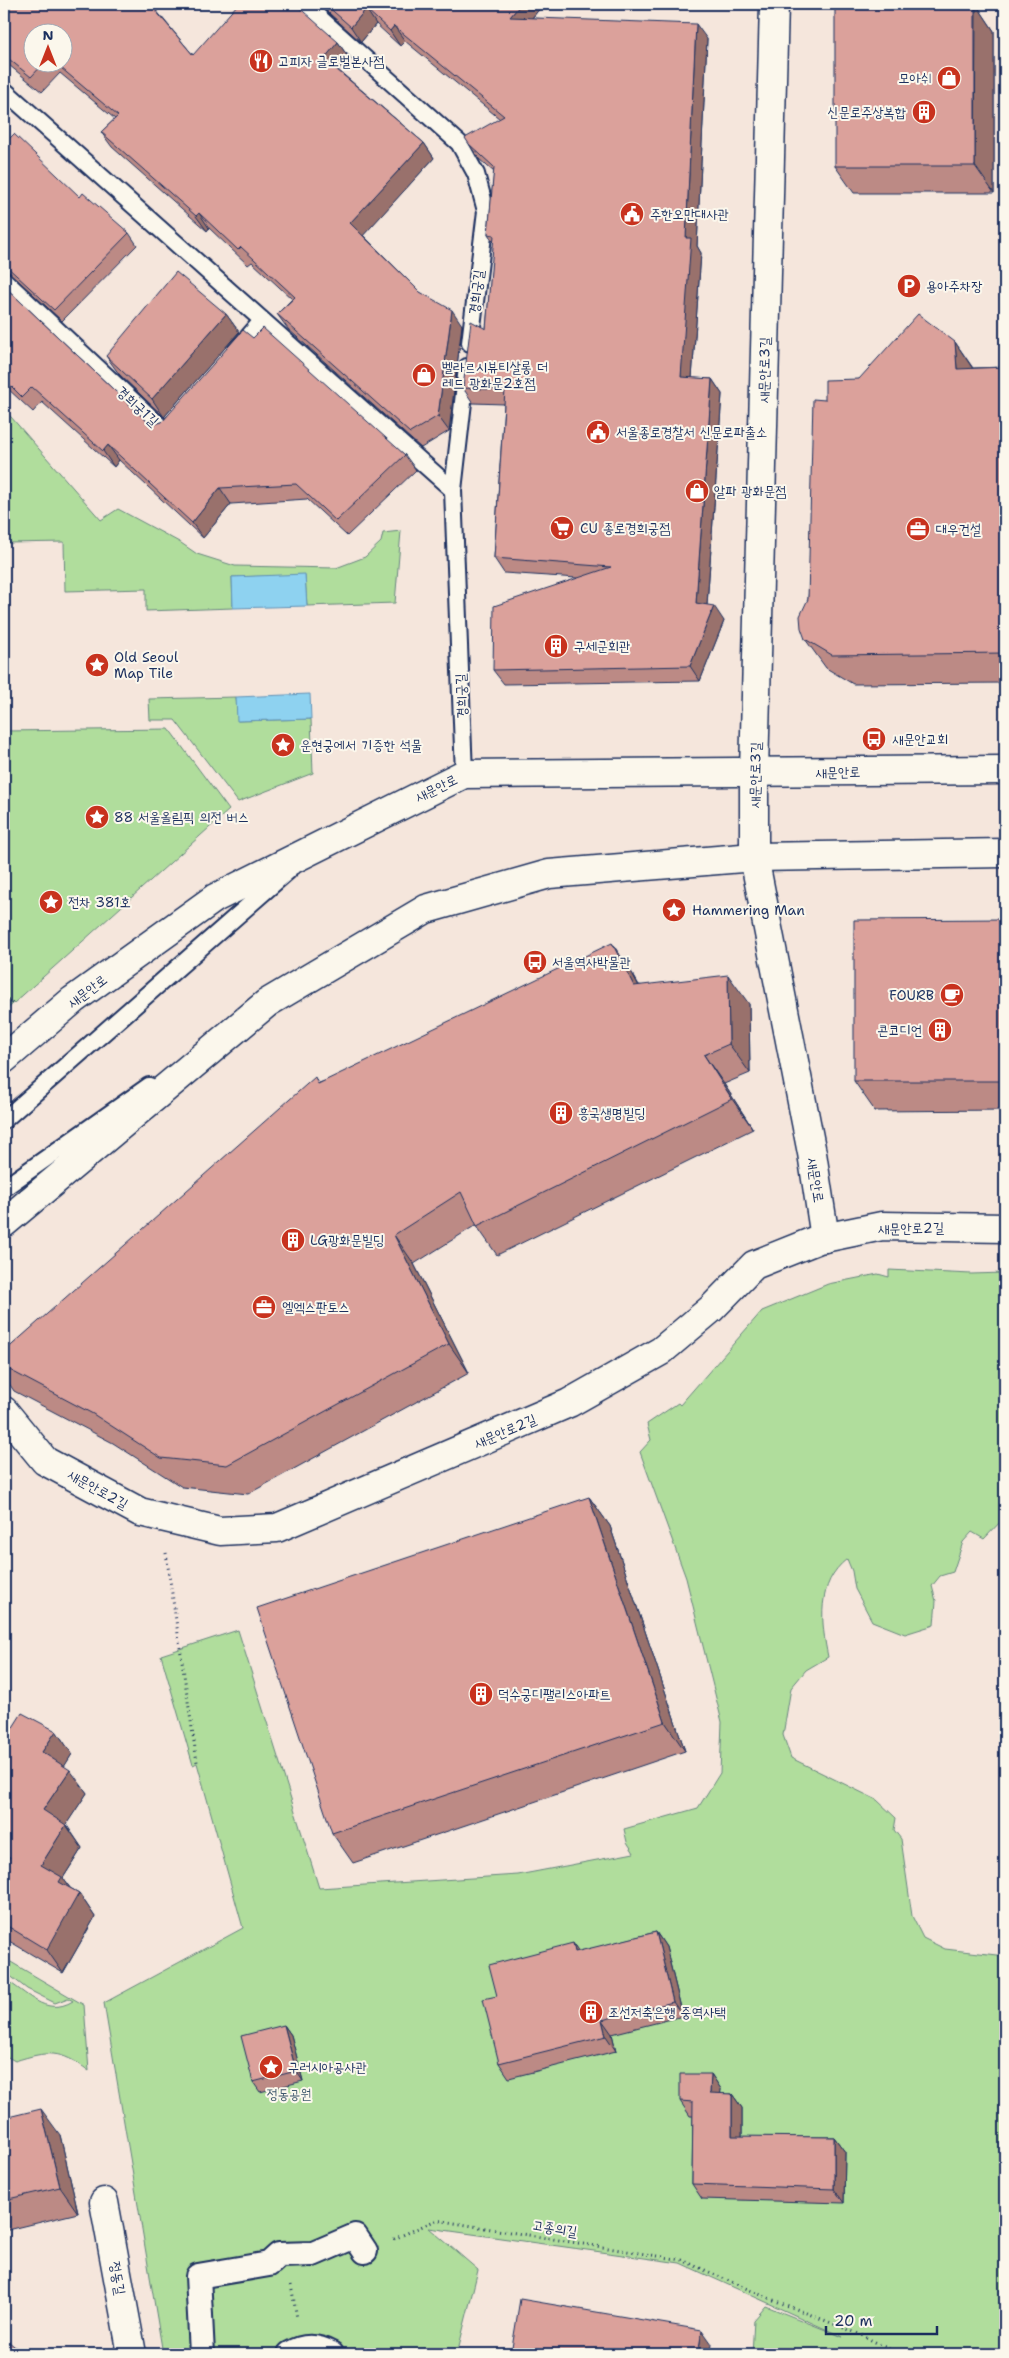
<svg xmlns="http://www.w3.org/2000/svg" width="1009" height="2358" viewBox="0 0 1009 2358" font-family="'Shantell Sans','Poor Story',sans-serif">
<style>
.green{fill:#b0dd9c;stroke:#66867d}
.water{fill:#8ed2f0;stroke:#6091b6}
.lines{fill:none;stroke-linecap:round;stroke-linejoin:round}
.service-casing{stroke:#1b2f5e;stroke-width:20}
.pedestrian-casing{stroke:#1b2f5e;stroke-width:28}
.minor-casing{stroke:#1b2f5e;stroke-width:31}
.primary-casing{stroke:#1b2f5e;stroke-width:31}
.path{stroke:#1b2f5e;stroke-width:3;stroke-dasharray:1 4;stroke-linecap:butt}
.service{stroke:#fbf7ec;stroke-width:16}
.pedestrian{stroke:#fbf7ec;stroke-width:24}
.minor{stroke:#fbf7ec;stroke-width:28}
.primary{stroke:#fbf7ec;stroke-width:28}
.wall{fill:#bc8a85;stroke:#1b2f5e;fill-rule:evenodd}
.shaded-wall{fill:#99716c;stroke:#1b2f5e}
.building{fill:#dba19b;stroke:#1b2f5e}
.labels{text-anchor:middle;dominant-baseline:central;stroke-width:4;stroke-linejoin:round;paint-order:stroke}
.poi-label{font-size:14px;fill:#1b2f5e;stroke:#fbf7ec;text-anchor:start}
.street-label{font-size:14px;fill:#1b2f5e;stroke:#fbf7ec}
.park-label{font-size:14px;fill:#405a6e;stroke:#fbf7ec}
</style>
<rect width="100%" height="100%" fill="#f5e6dc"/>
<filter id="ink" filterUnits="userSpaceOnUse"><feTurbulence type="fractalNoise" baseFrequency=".02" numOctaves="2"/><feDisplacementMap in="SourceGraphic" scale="10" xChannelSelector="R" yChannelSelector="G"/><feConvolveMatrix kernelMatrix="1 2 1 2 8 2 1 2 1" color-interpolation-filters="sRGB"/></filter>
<g filter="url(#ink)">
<!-- green -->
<g class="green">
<polygon points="4,409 101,520 118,509 181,543 197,554 235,566 336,568 365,557 381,542 383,533 401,531 395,603 307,606 305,575 232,577 233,608 146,611 146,589 65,591 64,542 8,543 6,489 4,488"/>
<polygon points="236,697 238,721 311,719 313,773 238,802 175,720 150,720 149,699"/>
<polygon points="169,729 229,810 4,1012 4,731"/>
<path d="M 889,1270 L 971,1274 L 1005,1273 L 1005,1517 L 984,1539 L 972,1532 L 963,1542 L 953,1572 L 940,1576 L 932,1586 L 936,1601 L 934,1625 L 905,1634 L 872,1621 L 855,1589 L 852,1571 L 847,1559 C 816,1583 821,1623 828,1657 L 806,1670 L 791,1688 L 783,1735 L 791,1758 L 877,1800 L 896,1818 L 894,1830 L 901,1839 L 912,1916 L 923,1938 L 945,1949 L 1005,1956 L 1005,2354 L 880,2354 L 874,2351 L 878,2354 L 752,2354 L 754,2320 L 766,2306 L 843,2337 L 680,2263 L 429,2228 L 478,2270 L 457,2354 L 163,2354 L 104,2003 L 243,1928 L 197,1763 L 193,1765 L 161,1655 L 238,1630 L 319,1888 L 518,1875 L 634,1853 L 627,1842 L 624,1829 L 698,1808 L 720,1773 L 722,1722 L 686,1578 L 640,1452 L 651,1440 L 647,1424 L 678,1403 L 680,1405 L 762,1311 L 828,1284 L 878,1274 L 889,1277 Z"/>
<path d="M 4,1958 L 84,2005 L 89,2071 C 60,2049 47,2051 15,2061 L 4,2055 L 4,1979 C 26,1991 45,2018 73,2001 L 68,1998 L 55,2003 L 27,1989 L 4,1971 Z"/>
</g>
<!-- water -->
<g class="water">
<polygon points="305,574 307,606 233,608 232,577"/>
<polygon points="310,694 311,719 237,721 236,697"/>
</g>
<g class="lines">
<!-- service casing -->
<g class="service-casing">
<g id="service">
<polyline points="304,4 459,143 476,174 486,211 470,343"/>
<polyline points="4,90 453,490"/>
<polyline points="4,280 165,431 172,424"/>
<polyline points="236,351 262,321"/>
<polyline points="464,774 453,490 467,367"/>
<polyline points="4,1120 288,871"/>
<polyline points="4,1188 149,1086"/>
</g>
</g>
<!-- pedestrian casing -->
<g class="pedestrian-casing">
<g id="pedestrian">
<polyline points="202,2354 198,2276 269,2264 279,2255 313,2254 355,2236 365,2251"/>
<path d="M 290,2354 C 303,2346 317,2346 331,2354"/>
</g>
</g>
<!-- minor casing -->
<g class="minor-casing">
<g id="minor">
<polyline points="774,4 754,772 754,857 812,1153 825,1238"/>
<polyline points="4,1411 45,1461 140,1512 220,1531 277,1528 569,1403 661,1351 711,1309 754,1265 819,1239 882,1226 1005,1228"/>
<polyline points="104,2202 132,2354"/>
</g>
</g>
<!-- primary casing -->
<g class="primary-casing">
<g id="primary">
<polyline points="4,1059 73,1000 215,898 464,774 1005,770"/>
<polyline points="4,1223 267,1003 426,909 549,874 754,857 1005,853"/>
</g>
</g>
<!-- path -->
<g class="path">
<polyline points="4,996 15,1006"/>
<polyline points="166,1553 197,1762"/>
<polyline points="394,2239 436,2220 682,2260 761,2295 859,2334 899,2354"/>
<polyline points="291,2285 297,2318"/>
</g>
<!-- service -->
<use href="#service" class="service"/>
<!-- pedestrian -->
<use href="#pedestrian" class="pedestrian"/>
<!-- minor -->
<use href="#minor" class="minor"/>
<!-- primary -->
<use href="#primary" class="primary"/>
</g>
<!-- wall -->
<g class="wall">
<path d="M 4,4 L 158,4 L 155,9 L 193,55 L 338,42 L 348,57 L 338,70 L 424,143 L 434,158 L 363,235 L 420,292 L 462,325 L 449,431 L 421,448 L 288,329 L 277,314 L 292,299 L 252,262 L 248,265 L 209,228 L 207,231 L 112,147 L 101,132 L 115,119 L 60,73 L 42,92 L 4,61 ZM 62,32 L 62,62 L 32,62 Z"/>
<polygon points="319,4 540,4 542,6 532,18 707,39 697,246 701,253 692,378 712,379 722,394 707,605 724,621 700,681 504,684 493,670 577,578 504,573 494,558 504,404 473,403 463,388 486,329 494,243 488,234 494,172 479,159 469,144 500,119 405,41 400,46 376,24 361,42"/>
<polygon points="976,4 994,31 994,193 854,193 835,166"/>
<polygon points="4,144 80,197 129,233 137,245 62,321 7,270 4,266"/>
<polygon points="4,286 151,425 162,422 253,338 405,455 416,470 347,536 307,499 231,504 203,538 119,460 114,467 42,402 33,412 7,388 4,383"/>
<polygon points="226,314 239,332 164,417 119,374 106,356"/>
<polygon points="955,342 973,368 1005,367 1005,683 853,684 826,668 805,639 808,599 825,400 859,379"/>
<polygon points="1005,919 1005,1110 875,1111 854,1081"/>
<polygon points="632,973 639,985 749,1004 750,1073 724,1084 753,1129 497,1255 476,1225 414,1264 469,1373 248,1494 182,1487 113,1443 14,1391 4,1376 4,1352 319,1083"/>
<polygon points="589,1497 610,1526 685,1751 353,1863 332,1833"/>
<polygon points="4,1729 10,1732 56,1731 72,1754 64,1766 87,1793 66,1824 82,1848 63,1878 70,1888 79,1893 95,1917 63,1973 4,1938"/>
<polygon points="656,1932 666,1947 683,2016 612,2034 616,2051 509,2078 499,2063 497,1996 579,1952"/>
<polygon points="284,2025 291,2035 303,2081 260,2092 253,2082"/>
<polygon points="711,2074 721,2089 720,2094 732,2094 742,2108 742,2137 834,2137 845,2152 844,2203 702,2199 692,2184 693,2116 690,2116 680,2101"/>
<polygon points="4,2118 60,2135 78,2213 4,2231"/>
</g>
<!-- shaded-wall -->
<g class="shaded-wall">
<polygon points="149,4 158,4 154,11"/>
<polygon points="521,4 540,4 542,6 520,32 510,17"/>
<polygon points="976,4 994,31 994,193 975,166"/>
<polygon points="366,9 376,24 361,42 351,27"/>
<polygon points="696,24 707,39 697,246 701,253 691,392 681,377 686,238"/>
<polygon points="394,26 405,41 400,46 390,31"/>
<polygon points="338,42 348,57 335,74 324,59"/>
<polygon points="424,143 434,158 361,238 350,223"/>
<polygon points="199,213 209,228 207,231 196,216"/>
<polygon points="452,310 462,325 449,431 438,416"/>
<polygon points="226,314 239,332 164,417 152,399"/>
<polygon points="955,342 975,372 957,369"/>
<polygon points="712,379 722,394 706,618 696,603"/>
<polygon points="108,445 119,460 114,467 103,451"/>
<polygon points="220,488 231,504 203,538 192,523"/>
<polygon points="714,606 724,621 700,681 690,666"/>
<polygon points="612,943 632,973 654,1015 634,986"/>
<polygon points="728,975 749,1004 750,1073 729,1044"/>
<polygon points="704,1055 724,1084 753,1129 732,1099"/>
<polygon points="394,1235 414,1264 469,1373 449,1344"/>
<polygon points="589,1497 610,1526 685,1751 665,1722"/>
<polygon points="56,1731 72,1754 59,1775 42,1752"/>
<polygon points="70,1770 87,1793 60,1834 43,1810"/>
<polygon points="66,1825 82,1848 63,1878 77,1898 79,1893 95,1917 63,1973 47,1950 41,1865"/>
<polygon points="656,1932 666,1947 683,2016 673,2002"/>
<polygon points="573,1943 583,1958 575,1952"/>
<polygon points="602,2020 612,2034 616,2051 606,2036"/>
<polygon points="284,2025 291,2035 303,2081 296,2071"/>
<polygon points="711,2074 721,2089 720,2108 710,2093"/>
<polygon points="732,2094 742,2108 742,2151 732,2136"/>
<polygon points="41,2109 60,2135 78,2213 60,2187"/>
<polygon points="834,2137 845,2152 844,2203 834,2189"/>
<polygon points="702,2330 712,2344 711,2354 698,2354"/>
</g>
<!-- building -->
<g class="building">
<polygon points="4,4 150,4 193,55 238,4 295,4 338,42 324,59 424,143 350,223 420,292 452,310 438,416 410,433 277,314 295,297 241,247 238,250 199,213 196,216 101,132 118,116 54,62 62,62 62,32 32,32 32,62 45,62 31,77 4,55"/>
<polygon points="325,4 521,4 510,17 696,24 686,238 691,238 681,377 712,379 696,603 714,606 690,666 493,670 494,606 611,567 494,558 505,390 463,388 471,321 486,329 494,235 488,234 494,167 469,144 465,138 504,116 394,26 390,31 366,9 351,27"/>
<rect x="835" y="4" width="140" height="162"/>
<polygon points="14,134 80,197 83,193 129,233 54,310 4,264 4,253 6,251 4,248 4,144"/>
<polygon points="176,272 226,314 152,399 106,356"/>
<polygon points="4,286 151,425 162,422 243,330 253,338 263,328 405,455 336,521 296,484 220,488 192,523 108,445 103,451 32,387 22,397 4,379"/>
<polygon points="918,314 955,342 957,369 1005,367 1005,653 832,655 805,639 801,628 800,616 808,599 813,399 825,400 825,380 859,379"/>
<polygon points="1005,919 1005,1081 854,1081 854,920"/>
<polygon points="612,943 634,986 728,975 729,1044 704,1055 732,1099 477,1226 461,1192 394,1235 449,1344 227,1465 161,1458 93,1414 4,1367 4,1352 315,1077 318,1084"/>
<polygon points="589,1497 665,1722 332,1833 257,1608"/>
<polygon points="22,1713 56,1731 42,1752 70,1770 43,1810 66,1825 41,1865 62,1877 59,1882 79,1893 47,1950 4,1924 4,1868 10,1857 4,1854 4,1729 10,1732"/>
<polygon points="656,1932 673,2002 602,2020 606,2036 499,2063 483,1999 497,1996 489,1965 573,1943 575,1952"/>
<polygon points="284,2025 296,2071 253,2082 241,2036"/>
<polygon points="680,2074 711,2074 710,2093 732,2094 732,2136 834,2137 834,2189 692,2184 693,2102 680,2101"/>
<polygon points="41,2109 60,2187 4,2200 4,2118"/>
<polygon points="520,2299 702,2330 698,2354 511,2354"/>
<polygon points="4,2338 24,2354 4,2354"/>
</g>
</g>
<!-- icons -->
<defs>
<g id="restaurant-disc" transform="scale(1.25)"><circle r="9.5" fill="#c8321e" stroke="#fbf7ec"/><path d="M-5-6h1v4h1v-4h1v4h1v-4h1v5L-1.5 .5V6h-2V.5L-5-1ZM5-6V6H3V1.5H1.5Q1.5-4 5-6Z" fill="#fff"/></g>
<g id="shop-disc" transform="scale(1.25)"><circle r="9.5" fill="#c8321e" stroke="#fbf7ec"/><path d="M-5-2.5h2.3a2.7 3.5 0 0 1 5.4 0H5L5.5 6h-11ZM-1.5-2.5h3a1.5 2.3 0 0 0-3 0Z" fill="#fff"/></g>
<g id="building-disc" transform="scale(1.25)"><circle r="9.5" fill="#c8321e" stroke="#fbf7ec"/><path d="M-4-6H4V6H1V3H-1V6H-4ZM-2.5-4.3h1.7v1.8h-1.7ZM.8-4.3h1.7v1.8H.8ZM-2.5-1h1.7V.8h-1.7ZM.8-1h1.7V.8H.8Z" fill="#fff"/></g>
<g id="civic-disc" transform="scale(1.25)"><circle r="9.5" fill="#c8321e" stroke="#fbf7ec"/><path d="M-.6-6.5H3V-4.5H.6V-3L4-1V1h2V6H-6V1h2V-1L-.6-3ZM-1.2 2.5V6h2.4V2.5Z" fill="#fff"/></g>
<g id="parking-disc" transform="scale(1.25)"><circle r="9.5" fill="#c8321e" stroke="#fbf7ec"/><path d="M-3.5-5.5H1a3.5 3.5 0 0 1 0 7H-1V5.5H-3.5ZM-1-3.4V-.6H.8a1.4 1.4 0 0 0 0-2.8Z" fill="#fff"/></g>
<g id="supermarket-disc" transform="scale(1.25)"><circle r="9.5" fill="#c8321e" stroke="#fbf7ec"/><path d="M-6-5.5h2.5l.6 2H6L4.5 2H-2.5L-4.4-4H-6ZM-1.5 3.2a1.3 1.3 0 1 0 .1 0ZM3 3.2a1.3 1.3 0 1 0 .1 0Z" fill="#fff"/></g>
<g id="office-disc" transform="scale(1.25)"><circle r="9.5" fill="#c8321e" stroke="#fbf7ec"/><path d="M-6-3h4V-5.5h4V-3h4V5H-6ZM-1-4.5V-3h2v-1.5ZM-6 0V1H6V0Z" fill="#fff"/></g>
<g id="sight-disc" transform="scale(1.25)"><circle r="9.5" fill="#c8321e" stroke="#fbf7ec"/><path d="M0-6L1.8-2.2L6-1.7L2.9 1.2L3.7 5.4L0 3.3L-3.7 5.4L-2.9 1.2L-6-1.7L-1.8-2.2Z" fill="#fff"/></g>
<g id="bus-disc" transform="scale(1.25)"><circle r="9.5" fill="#c8321e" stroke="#fbf7ec"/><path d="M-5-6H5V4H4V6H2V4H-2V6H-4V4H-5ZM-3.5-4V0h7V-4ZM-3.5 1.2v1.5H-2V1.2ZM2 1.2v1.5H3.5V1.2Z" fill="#fff"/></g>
<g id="cafe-disc" transform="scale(1.25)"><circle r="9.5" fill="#c8321e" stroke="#fbf7ec"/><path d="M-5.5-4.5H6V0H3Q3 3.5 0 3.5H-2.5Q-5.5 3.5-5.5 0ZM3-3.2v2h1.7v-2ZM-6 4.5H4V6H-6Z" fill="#fff"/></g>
</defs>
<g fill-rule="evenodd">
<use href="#restaurant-disc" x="261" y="61"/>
<use href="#shop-disc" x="949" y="78"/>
<use href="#building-disc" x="924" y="112"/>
<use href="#civic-disc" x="632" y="214"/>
<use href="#parking-disc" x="909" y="286"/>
<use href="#shop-disc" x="424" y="375"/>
<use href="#civic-disc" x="598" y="432"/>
<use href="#shop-disc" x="697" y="491"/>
<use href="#supermarket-disc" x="562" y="528"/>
<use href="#office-disc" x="918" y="529"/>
<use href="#building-disc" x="556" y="646"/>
<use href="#sight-disc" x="97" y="665"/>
<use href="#bus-disc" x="874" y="739"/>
<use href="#sight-disc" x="283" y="745"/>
<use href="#sight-disc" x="97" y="817"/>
<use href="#sight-disc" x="51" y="902"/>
<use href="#sight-disc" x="674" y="910"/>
<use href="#bus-disc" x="535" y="962"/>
<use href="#cafe-disc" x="952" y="995"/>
<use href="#building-disc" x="940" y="1030"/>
<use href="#building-disc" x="561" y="1113"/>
<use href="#building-disc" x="293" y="1240"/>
<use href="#office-disc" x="264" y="1307"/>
<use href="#building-disc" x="481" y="1694"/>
<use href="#building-disc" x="591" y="2012"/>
<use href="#sight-disc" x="271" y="2067"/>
</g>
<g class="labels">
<!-- poi labels -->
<g class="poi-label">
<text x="278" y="61">고피자 글로벌본사점</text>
<text x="932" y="78" text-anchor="end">모아쉬</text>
<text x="906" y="112" text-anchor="end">신문로주상복합</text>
<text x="650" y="214">주한오만대사관</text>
<text x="926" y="286">용아주차장</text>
<text x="442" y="367">벨라르시뷰티살롱 더<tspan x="442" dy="16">레드 광화문2호점</tspan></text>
<text x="616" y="432">서울종로경찰서 신문로파출소</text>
<text x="714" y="491">알파 광화문점</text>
<text x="580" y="528">CU 종로경희궁점</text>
<text x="936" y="529">대우건설</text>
<text x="574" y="646">구세군회관</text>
<text x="114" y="657">Old Seoul<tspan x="114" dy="16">Map Tile</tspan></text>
<text x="892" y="739">새문안교회</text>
<text x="300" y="745">운현궁에서 기증한 석물</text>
<text x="114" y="817">88 서울올림픽 의전 버스</text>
<text x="68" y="902">전차 381호</text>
<text x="692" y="910">Hammering Man</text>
<text x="552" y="962">서울역사박물관</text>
<text x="934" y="995" text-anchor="end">FOURB</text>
<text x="922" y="1030" text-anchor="end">콘코디언</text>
<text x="578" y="1113">흥국생명빌딩</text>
<text x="310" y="1240">LG광화문빌딩</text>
<text x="282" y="1307">엘엑스판토스</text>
<text x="498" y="1694">덕수궁디팰리스아파트</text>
<text x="608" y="2012">조선저축은행 중역사택</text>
<text x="288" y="2067">구러시아공사관</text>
</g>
<!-- street labels -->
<g class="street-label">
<text transform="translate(476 292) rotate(-83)">경희궁길</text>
<text transform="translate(764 370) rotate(-89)">새문안로3길</text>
<text transform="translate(138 406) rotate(43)">경희궁1길</text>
<text transform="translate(461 696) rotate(-92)">경희궁길</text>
<text transform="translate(838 772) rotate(-1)">새문안로</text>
<text transform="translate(755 775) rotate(-89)">새문안로3길</text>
<text transform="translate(436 788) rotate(-26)">새문안로</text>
<text transform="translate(87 991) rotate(-37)">새문안로</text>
<text transform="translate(816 1180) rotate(81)">새문안로</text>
<text transform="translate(911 1228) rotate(-1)">새문안로2길</text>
<text transform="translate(505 1431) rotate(-23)">새문안로2길</text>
<text transform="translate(98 1489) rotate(29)">새문안로2길</text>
<text transform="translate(555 2228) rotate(9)">고종의길</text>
<text transform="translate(118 2278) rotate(80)">정동길</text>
</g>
<!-- park labels -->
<g class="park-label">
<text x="289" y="2094">정동공원</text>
</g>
</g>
<!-- margin -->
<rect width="1009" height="2358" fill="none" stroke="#fbf7ec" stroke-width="20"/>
<rect x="10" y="10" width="989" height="2338" fill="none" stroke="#1b2f5e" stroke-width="2" filter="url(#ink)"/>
<!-- north arrow -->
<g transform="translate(48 48)"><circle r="24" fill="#fbf7ec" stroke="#a1a7b3"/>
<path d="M0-4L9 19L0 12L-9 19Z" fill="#c8321e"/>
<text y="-8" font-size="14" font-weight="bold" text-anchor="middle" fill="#1b2f5e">N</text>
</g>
<!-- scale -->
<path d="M826 2326v8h111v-8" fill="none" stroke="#1b2f5e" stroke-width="2.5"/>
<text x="834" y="2326" font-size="15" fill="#1b2f5e" stroke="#fbf7ec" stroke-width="4" paint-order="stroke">20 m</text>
</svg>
